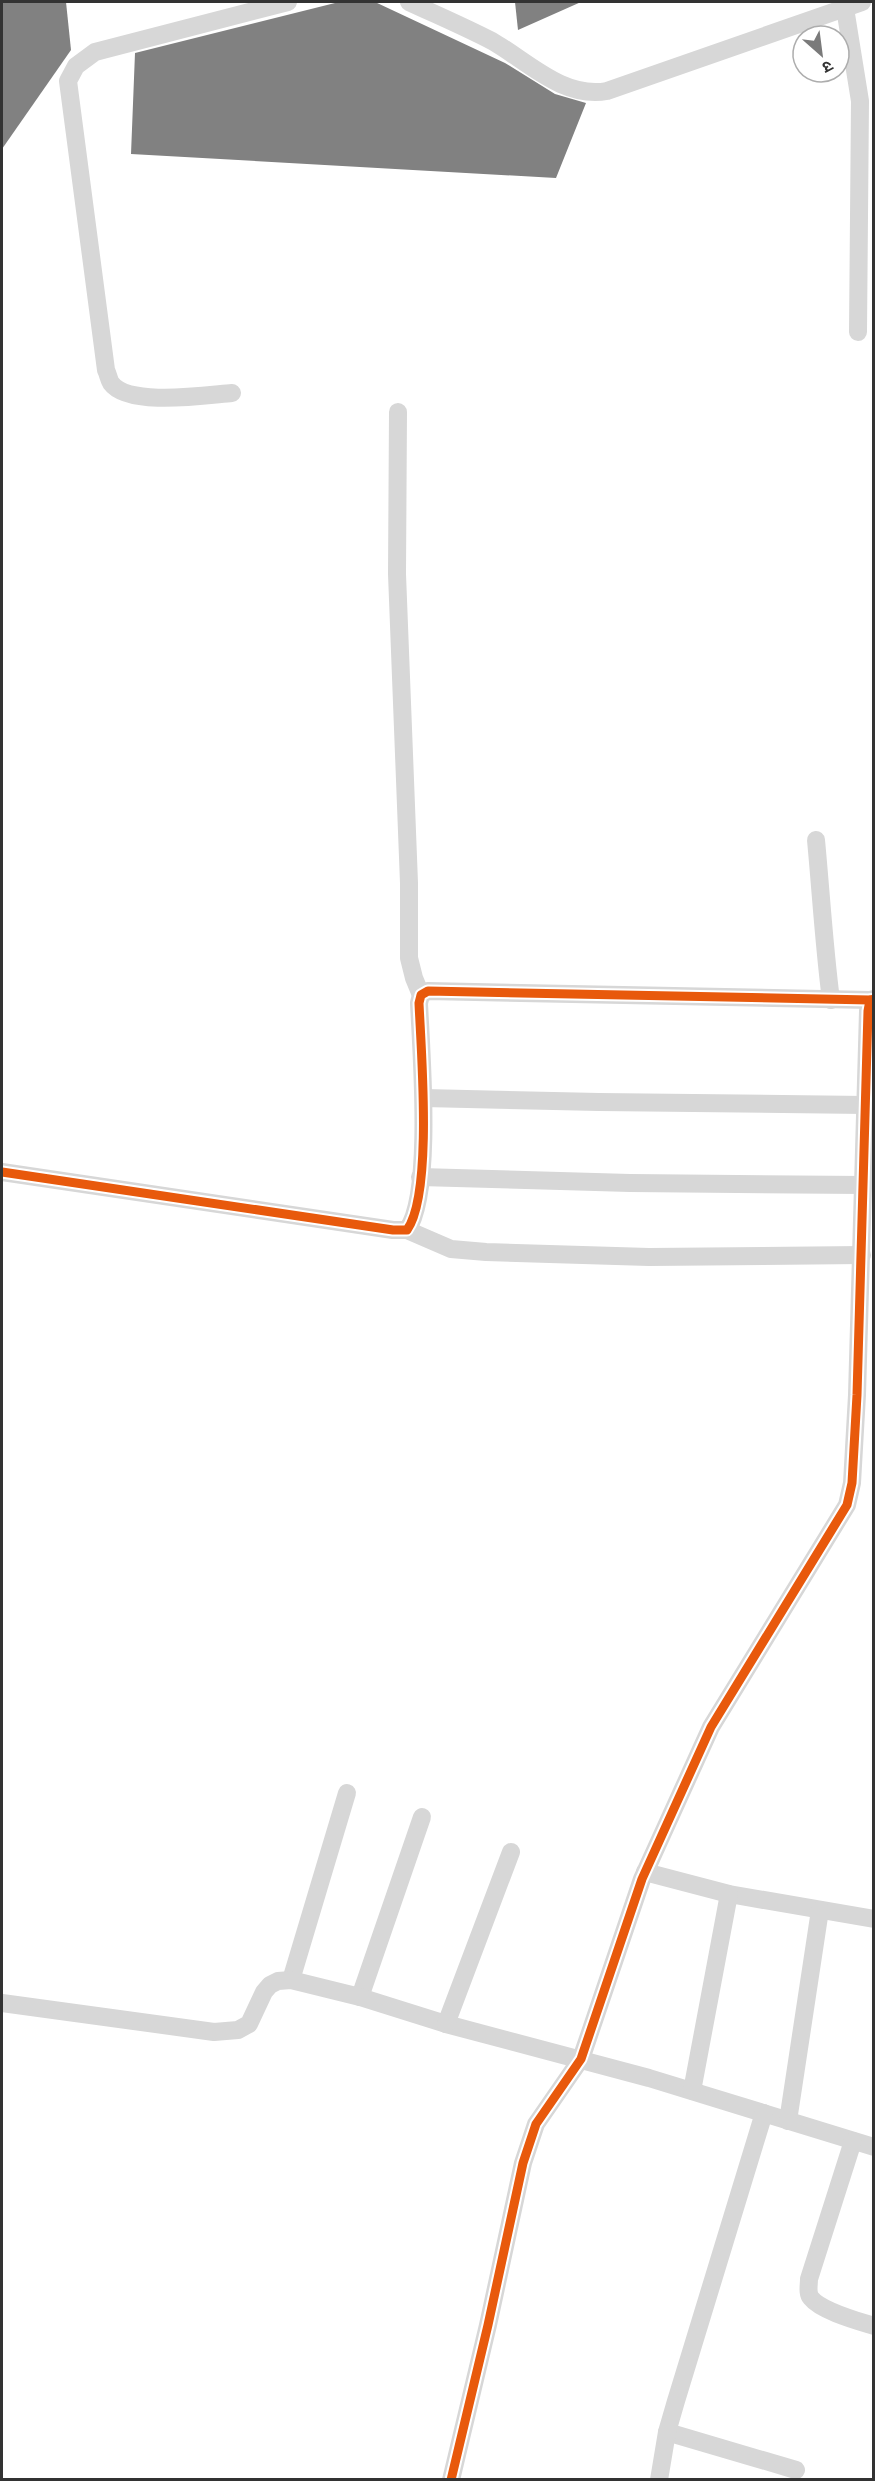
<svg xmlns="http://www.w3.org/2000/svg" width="875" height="2481" viewBox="0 0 875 2481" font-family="'PT Sans Narrow','Noto Sans Devanagari',sans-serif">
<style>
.building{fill:#818181}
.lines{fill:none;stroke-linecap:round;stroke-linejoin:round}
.minor{stroke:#d7d7d7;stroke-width:18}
.cycleway-casing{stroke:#fff;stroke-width:13}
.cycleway{stroke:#e8590c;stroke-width:9}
</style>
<rect width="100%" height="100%" fill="#fff"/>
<!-- building -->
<g class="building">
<polygon points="2,2 66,2 71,50 2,149"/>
<polygon points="339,2 375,2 505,63 555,94 586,103 556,178 131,154 135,53"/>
<polygon points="515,2 581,2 518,30"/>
</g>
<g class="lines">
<!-- minor -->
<g class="minor">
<path d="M 409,2 C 437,15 465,27 492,41 C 527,61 563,99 607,91 L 862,2"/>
<polyline points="844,2 860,101 858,332"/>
<path d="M 232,393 C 206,395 128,407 111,383 C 109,380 108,374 106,370 L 68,81 L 76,66 L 95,52 L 288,2"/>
<polyline points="398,412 397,574 409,883 409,958 414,978 421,995"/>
<path d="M 816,840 C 821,893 824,946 831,1000"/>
<polyline points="424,1098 599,1102 866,1105"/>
<path d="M 2,1172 L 393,1230 L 407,1230 C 433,1194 421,1050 419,1003 L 421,995 L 428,991 L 870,1000"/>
<polyline points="420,1177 630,1183 864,1185"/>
<polyline points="407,1230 451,1249 486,1252 649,1257 862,1255"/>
<polyline points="645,1872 729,1894 874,1919"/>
<polyline points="291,1980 347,1793"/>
<polyline points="360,1997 422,1817"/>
<polyline points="2,2003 214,2032 238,2030 249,2024 264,1992 270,1985 278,1981 291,1980 360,1997 446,2024 649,2078 874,2147"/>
<polyline points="446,2024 511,1852"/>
<polyline points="692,2091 729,1894"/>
<polyline points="788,2121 820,1910"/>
<path d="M 853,2141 L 809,2279 C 809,2285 807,2293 811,2298 C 821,2311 858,2321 874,2326"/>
<polyline points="667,2432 796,2470"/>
<polyline points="451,2480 488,2325 523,2163 536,2124 581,2059 642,1879 711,1727 847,1505 852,1483 857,1395 868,1011 870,1000 874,999"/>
<polyline points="659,2480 667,2432 676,2401 764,2113"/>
</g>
<!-- cycleway casing -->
<g class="cycleway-casing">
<g id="cycleway">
<path d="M 2,1172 L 393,1230 L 407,1230 C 433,1194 421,1050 419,1003 L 421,995 L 428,991 L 870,1000"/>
<polyline points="451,2480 488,2325 523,2163 536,2124 581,2059 642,1879 711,1727 847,1505 852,1483 857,1395 868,1011 870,1000 874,999"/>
</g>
</g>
<!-- cycleway -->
<use href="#cycleway" class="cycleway"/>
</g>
<!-- border -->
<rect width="875" height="2481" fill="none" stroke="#333333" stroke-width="6"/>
<!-- north arrow -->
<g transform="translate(821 54) rotate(152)"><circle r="28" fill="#ffffff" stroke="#adadad" stroke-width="1.5"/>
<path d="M0-4.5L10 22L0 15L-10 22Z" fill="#7a7a7a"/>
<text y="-9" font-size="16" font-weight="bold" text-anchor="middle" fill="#333333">उ</text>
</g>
</svg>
